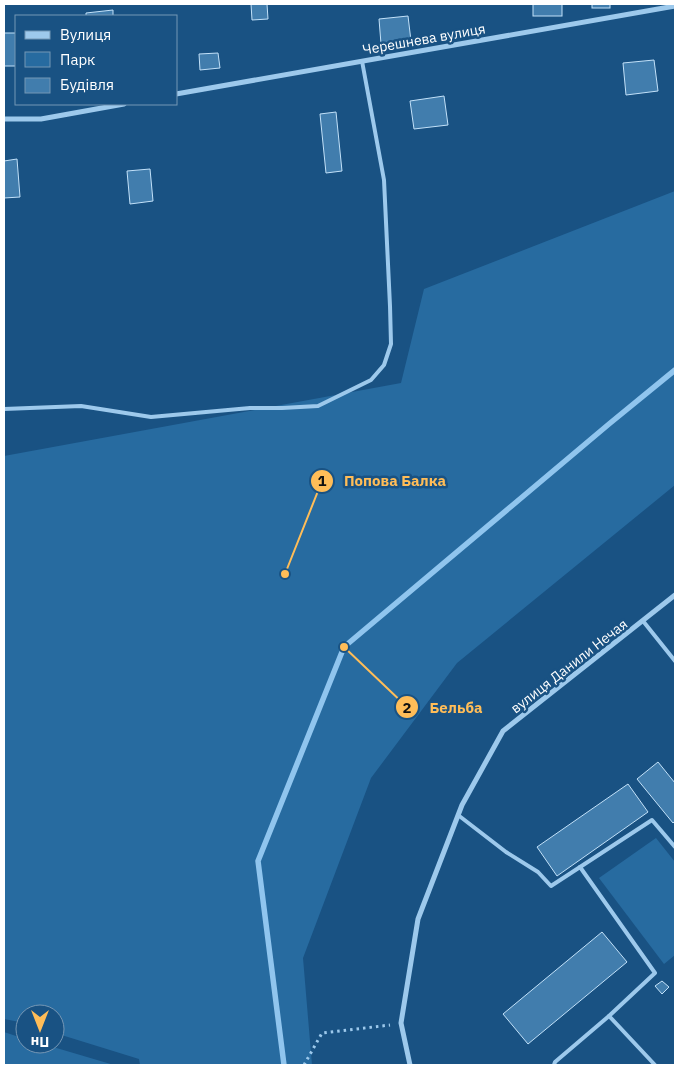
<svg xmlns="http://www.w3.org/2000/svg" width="679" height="1069" viewBox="0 0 679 1069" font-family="'IBM Plex Sans',sans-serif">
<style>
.green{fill:#276ba0}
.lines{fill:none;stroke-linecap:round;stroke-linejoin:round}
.stream{stroke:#90c5ee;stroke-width:5.5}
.building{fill:#417dad;stroke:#c2e1f9}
.path{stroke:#9dc9ec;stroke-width:3;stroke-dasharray:2.5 4;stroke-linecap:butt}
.lane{stroke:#9dc9ec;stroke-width:4}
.street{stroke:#9dc9ec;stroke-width:5}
.labels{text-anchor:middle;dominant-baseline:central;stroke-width:5;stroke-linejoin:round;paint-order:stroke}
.street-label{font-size:14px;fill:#fff;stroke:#195283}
.leader{fill:none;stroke:#ffbd58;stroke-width:2}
.callout-dot{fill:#ffbd58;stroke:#195283;stroke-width:2}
.mark-label{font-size:15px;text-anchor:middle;font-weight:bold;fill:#111}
.callout-label{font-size:15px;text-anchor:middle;font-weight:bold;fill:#ffbd58;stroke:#195283;stroke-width:5;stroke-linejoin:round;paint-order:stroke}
</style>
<rect width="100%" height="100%" fill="#195283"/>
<!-- green -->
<g class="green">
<polygon points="675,191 675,485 457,663 371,778 303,958 312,1065 140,1065 139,1059 55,1033 55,1014 25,1014 25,1023 4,1019 4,456 401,383 424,289"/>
<polygon points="656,838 675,862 675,955 664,964 599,878"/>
<polygon points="4,1032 25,1039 25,1044 43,1044 114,1065 4,1065"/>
</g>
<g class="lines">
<!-- stream -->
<polyline class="stream" points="284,1065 258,861 344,647 609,424 675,370"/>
</g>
<!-- building -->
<g class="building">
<polygon points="251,4 267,4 268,19 252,20"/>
<rect x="533" y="4" width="29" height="12"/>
<rect x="592" y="4" width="18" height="4"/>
<polygon points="113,10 113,16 86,16 86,13"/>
<polygon points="408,16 411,41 381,44 379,19"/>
<rect x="4" y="33" width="12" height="33"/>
<polygon points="218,53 220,68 200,70 199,54"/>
<polygon points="654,60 658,91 626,95 623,63"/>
<polygon points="444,96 448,125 414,129 410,101"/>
<polygon points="336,112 342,171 326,173 320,114"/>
<polygon points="17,159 20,197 4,198 4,161"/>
<polygon points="150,169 153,201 130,204 127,171"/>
<polygon points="658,762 675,783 675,821 673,823 637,779"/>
<polygon points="628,784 648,812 557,876 537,847"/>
<polygon points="602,932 627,962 528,1044 503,1014"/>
<polygon points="662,981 669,987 662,994 655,986"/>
</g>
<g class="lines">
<!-- path -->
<polyline class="path" points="304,1065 322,1033 390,1025"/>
<!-- lane -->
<g class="lane">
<polyline points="4,409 81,406 151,417 250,408 282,408 318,406 371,380 384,365 391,344 390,306 384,180 362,61"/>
<polyline points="643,621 675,661"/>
<polyline points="458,815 506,852 538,872 551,886 652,820 675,847"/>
<polyline points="580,867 655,973 609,1016"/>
<polyline points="554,1065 555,1062 609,1016 655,1065"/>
</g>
<!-- street -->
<g class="street">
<polyline points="176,94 675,6"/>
<polyline points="4,119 41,119 124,104"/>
<polyline points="410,1065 401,1023 418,919 462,805 503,731 675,595"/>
</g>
</g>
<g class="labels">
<!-- street labels -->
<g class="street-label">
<text transform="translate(424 39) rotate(-10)">Черешнева вулиця</text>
<text transform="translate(569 666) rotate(-38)">вулиця Данили Нечая</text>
</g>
</g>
<!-- callouts -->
<path class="leader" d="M285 574L322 481M344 647L407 707"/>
<g class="callout-dot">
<circle cx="285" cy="574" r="5"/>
<circle cx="344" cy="647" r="5"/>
<circle cx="322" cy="481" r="12"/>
<circle cx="407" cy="707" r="12"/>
</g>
<g class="mark-label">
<text x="322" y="486">1</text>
<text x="407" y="713">2</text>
</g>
<g class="callout-label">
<text x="395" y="486">Попова Балка</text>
<text x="456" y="713">Бельба</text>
</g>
<!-- border -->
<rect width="679" height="1069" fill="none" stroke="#ffffff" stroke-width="10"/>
<!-- legend -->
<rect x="15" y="15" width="162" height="90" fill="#195283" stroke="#7597b5"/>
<rect x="25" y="31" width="25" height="8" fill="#9dc9ec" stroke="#7597b5"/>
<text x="60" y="40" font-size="15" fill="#ffffff">Вулиця</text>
<rect x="25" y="52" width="25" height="15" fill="#276ba0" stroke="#7597b5"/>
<text x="60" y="65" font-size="15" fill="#ffffff">Парк</text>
<rect x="25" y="78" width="25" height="15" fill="#417dad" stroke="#7597b5"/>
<text x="60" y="90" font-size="15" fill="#ffffff">Будівля</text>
<!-- north arrow -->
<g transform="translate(40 1029) rotate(180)"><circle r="24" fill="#195283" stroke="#7597b5"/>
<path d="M0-4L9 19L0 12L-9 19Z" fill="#ffbd58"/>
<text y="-8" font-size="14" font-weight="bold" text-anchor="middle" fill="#ffffff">Пн</text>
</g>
</svg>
